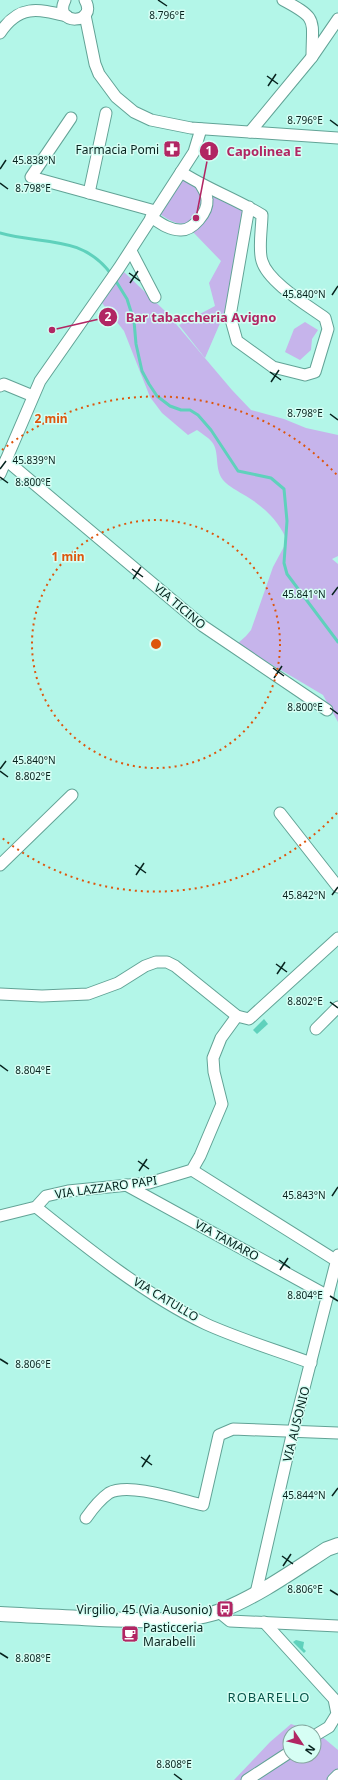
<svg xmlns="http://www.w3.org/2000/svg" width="338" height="1780" viewBox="0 0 338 1780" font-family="'Noto Sans',sans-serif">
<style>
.green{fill:#c6b4eb}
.water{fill:#5fd1bc}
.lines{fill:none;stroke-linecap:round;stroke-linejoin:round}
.stream{stroke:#5fd1bc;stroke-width:3}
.minor-casing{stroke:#62a396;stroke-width:13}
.major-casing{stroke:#62a396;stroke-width:16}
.minor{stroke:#fff;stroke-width:11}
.major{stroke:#fff;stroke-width:14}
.ticks{fill:none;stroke:#07231e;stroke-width:1.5}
.ring{fill:none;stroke:#dd560d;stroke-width:2;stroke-dasharray:2 4}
.labels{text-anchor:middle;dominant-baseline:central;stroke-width:3;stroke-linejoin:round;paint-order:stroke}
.poi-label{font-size:12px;fill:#07231e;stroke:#d6fef4;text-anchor:end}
.street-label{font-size:12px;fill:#07231e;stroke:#d6fef4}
.neighbourhood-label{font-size:13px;letter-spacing:1px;fill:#065449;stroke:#d6fef4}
.ticks-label{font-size:10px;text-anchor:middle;fill:#07231e;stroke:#d6fef4;stroke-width:3;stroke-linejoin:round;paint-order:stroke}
.centre{fill:#dd560d;stroke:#d6fef4;stroke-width:2}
.ring-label{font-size:12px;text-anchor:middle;font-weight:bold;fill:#dd560d;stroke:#d6fef4;stroke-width:3;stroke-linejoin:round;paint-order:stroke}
.leader{fill:none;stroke:#b12663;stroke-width:1.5}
.callout-dot{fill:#b12663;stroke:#d6fef4;stroke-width:1.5}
.mark-label{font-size:12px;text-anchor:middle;font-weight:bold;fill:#fff}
.callout-label{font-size:13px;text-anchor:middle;font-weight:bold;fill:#b12663;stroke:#d6fef4;stroke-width:3;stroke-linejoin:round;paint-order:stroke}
</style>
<rect width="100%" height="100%" fill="#b3f6e8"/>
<!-- green -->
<g class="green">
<path d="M 182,176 L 197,186 L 204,204 L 190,223 C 177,226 169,220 158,213 Z"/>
<path d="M 212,194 L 243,209 L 227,307 L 205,358 L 179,325 L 215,306 L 209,283 L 221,261 L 193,232 C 206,219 212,213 212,194 Z"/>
<path d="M 124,272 L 165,311 L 232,390 L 251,410 L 284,419 L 306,428 L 338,435 L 338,556 L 332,559 L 338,564 L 338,722 L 323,695 L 237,644 L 246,636 L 251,630 L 273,567 L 287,541 C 280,522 263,506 246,496 C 238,491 229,487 223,480 C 214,469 220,452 212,442 C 208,437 202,434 197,430 L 188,435 L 162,413 L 150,397 L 124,331 L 102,303 Z"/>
<polygon points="305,322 318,330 312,339 311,350 300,360 285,352 294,329"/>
<polygon points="291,1724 313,1732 290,1732 290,1756 314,1756 314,1732 319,1734 338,1750 338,1769 328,1780 234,1780 270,1742"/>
</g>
<!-- water -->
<g class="water">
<polygon points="264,1019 268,1024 257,1034 253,1030"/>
<polygon points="296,1640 304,1642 303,1648 306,1651 304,1653 293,1642"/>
</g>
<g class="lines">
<!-- stream -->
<g class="stream">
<path d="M 0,233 C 40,245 82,234 111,274"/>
<polyline points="114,278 127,299 134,321 136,344 142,371 149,384 157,396 170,406 181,410 190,410 198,415 211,430 238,471 271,478 284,489 287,521 284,563 287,574 338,642"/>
</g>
<!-- minor casing -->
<g class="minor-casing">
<g id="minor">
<path d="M 65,0 C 52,26 99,25 85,0"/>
<path d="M 283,0 C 319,19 312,19 312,57"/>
<polyline points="85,15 95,64 99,74 116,97 134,112 151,120 191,128 338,138"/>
<path d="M 0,33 C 19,4 38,9 67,16"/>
<polyline points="71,118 31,177 155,211"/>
<polyline points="250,132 312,57 338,19"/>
<path d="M 181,172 C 207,189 236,199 262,215 C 262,227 258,250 262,261 C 268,282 307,305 325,318 L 328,329 L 315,372 L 305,375 L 273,367 L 237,341 L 230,316 L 249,207"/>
<polyline points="89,193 106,113"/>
<path d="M 151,217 C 160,223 169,230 180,230 C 193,231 208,212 207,200 C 207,194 204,190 201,185"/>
<polyline points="131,251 155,297"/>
<polyline points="0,386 4,384 33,396"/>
<polyline points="6,460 203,626 327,710"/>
<polyline points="0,474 40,381 119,268 194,152 201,129"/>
<polyline points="280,813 338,887"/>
<polyline points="0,865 72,795"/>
<polyline points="0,994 42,996 88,994 118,983 145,966 156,962 167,962 175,966 237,1016 249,1019 338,938"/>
<polyline points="316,1029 338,1007"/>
<polyline points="192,1170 337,1261"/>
<polyline points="126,1185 328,1296"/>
<path d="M 36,1207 C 87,1248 147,1296 206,1324 C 239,1339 276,1350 311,1363"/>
<polyline points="0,1216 36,1207 46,1196 68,1191 149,1183 192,1170 200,1156 222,1104 214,1072 213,1058 221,1038 237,1016"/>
<path d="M 86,1518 C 93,1508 99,1500 109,1493 C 129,1482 181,1500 203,1505 L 219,1435 L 233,1429 L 338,1433"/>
<polyline points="256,1593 293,1431 338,1255"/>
<polyline points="219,1612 230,1621 338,1626"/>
<polyline points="264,1622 334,1699 337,1714 329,1727 314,1736"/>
<polyline points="247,1780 290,1752"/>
<polyline points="333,1780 338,1775"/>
</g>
</g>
<!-- major casing -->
<g class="major-casing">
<path id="major" d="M 0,1614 C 33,1616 67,1617 100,1619 C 135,1620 187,1624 220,1611 C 258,1596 293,1571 327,1549 L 338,1545"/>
</g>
<!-- minor -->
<use href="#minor" class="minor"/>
<!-- major -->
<use href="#major" class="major"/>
</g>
<!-- ticks -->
<path class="ticks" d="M 158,0 L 167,6M 267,76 L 278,84M 268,86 L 276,74M 330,120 L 338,126M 0,169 L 6,160M 0,183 L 8,189M 129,273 L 140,281M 130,283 L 138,271M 332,295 L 338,286M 270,372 L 281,380M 271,382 L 279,370M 330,414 L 338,420M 0,469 L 6,461M 0,477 L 8,483M 132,569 L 143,577M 133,579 L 141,567M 332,595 L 338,587M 273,668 L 284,676M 274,678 L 282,666M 330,708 L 338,714M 0,769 L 6,761M 0,771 L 8,777M 135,865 L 146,873M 136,875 L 144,863M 332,895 L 338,887M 276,964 L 287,972M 277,974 L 285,962M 330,1002 L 338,1008M 0,1065 L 8,1071M 138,1161 L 149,1169M 139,1171 L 147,1159M 332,1196 L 338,1187M 279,1260 L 290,1268M 280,1270 L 288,1258M 330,1296 L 338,1301M 0,1359 L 8,1364M 141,1457 L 152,1465M 142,1467 L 150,1455M 332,1496 L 338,1488M 282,1556 L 293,1564M 283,1566 L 291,1554M 330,1590 L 338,1595M 0,1653 L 8,1658M 174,1774 L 182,1780"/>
<!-- distance rings -->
<g class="ring">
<circle cx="156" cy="644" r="124"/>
<path d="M337 813A248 248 0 0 1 2 838M2 450A248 248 0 0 1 337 475"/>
</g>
<!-- icons -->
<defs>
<g id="pharmacy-square" transform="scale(0.9)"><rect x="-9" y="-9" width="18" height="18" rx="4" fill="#b12663" stroke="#d6fef4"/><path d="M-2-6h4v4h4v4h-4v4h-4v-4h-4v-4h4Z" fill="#fff"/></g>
<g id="bus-square" transform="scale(0.9)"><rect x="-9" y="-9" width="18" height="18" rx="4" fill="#b12663" stroke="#d6fef4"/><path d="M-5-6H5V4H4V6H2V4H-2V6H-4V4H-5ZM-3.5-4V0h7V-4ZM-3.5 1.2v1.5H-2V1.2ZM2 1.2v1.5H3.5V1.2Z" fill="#fff"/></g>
<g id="cafe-square" transform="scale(0.9)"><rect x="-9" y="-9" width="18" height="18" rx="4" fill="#b12663" stroke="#d6fef4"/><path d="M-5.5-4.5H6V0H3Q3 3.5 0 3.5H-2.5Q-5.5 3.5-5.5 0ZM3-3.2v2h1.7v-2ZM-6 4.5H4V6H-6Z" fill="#fff"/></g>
</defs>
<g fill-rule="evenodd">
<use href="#pharmacy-square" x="172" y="149"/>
<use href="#bus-square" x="225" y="1609"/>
<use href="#cafe-square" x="130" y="1634"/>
</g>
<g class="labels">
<!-- poi labels -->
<g class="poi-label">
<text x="159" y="149">Farmacia Pomi</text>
<text x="212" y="1609">Virgilio, 45 (Via Ausonio)</text>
<text x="143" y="1627" text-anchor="start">Pasticceria<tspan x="143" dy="14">Marabelli</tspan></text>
</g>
<!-- street labels -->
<g class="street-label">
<text transform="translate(180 606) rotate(40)">VIA TICINO</text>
<text transform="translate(106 1187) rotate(-8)">VIA LAZZARO PAPI</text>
<text transform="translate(227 1240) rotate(29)">VIA TAMARO</text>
<text transform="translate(166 1299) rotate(31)">VIA CATULLO</text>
<text transform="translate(296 1424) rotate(-76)">VIA AUSONIO</text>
</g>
<!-- neighbourhood labels -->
<g class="neighbourhood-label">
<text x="269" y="1697">ROBARELLO</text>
</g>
</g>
<g class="ticks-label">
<text x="167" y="19">8.796°E</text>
<text x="305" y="124">8.796°E</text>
<text x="34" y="164">45.838°N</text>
<text x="33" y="192">8.798°E</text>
<text x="304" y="298">45.840°N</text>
<text x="305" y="417">8.798°E</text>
<text x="34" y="464">45.839°N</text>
<text x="33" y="486">8.800°E</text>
<text x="304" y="598">45.841°N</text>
<text x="305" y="711">8.800°E</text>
<text x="34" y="764">45.840°N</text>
<text x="33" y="780">8.802°E</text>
<text x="304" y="899">45.842°N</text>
<text x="305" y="1005">8.802°E</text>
<text x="33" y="1074">8.804°E</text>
<text x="304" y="1199">45.843°N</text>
<text x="305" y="1299">8.804°E</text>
<text x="33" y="1368">8.806°E</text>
<text x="304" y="1499">45.844°N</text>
<text x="305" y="1593">8.806°E</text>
<text x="33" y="1662">8.808°E</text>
<text x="174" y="1768">8.808°E</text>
</g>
<circle cx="156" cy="644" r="6" class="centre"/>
<g class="ring-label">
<text x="51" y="423">2 min</text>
<text x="68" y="561">1 min</text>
</g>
<!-- callouts -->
<path class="leader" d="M196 218L209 151M52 330L108 317"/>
<g class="callout-dot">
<circle cx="196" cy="218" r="4"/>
<circle cx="52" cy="330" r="4"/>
<circle cx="209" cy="151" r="10"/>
<circle cx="108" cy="317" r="10"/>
</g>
<g class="mark-label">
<text x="209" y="155">1</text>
<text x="108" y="321">2</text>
</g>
<g class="callout-label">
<text x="264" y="156">Capolinea E</text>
<text x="201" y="322">Bar tabaccheria Avigno</text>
</g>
<!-- north arrow -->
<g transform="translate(302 1744) rotate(125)"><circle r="19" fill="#d6fef4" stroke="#83a69e"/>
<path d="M0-3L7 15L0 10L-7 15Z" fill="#b12663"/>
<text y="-6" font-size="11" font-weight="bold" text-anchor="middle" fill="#07231e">N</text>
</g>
</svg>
